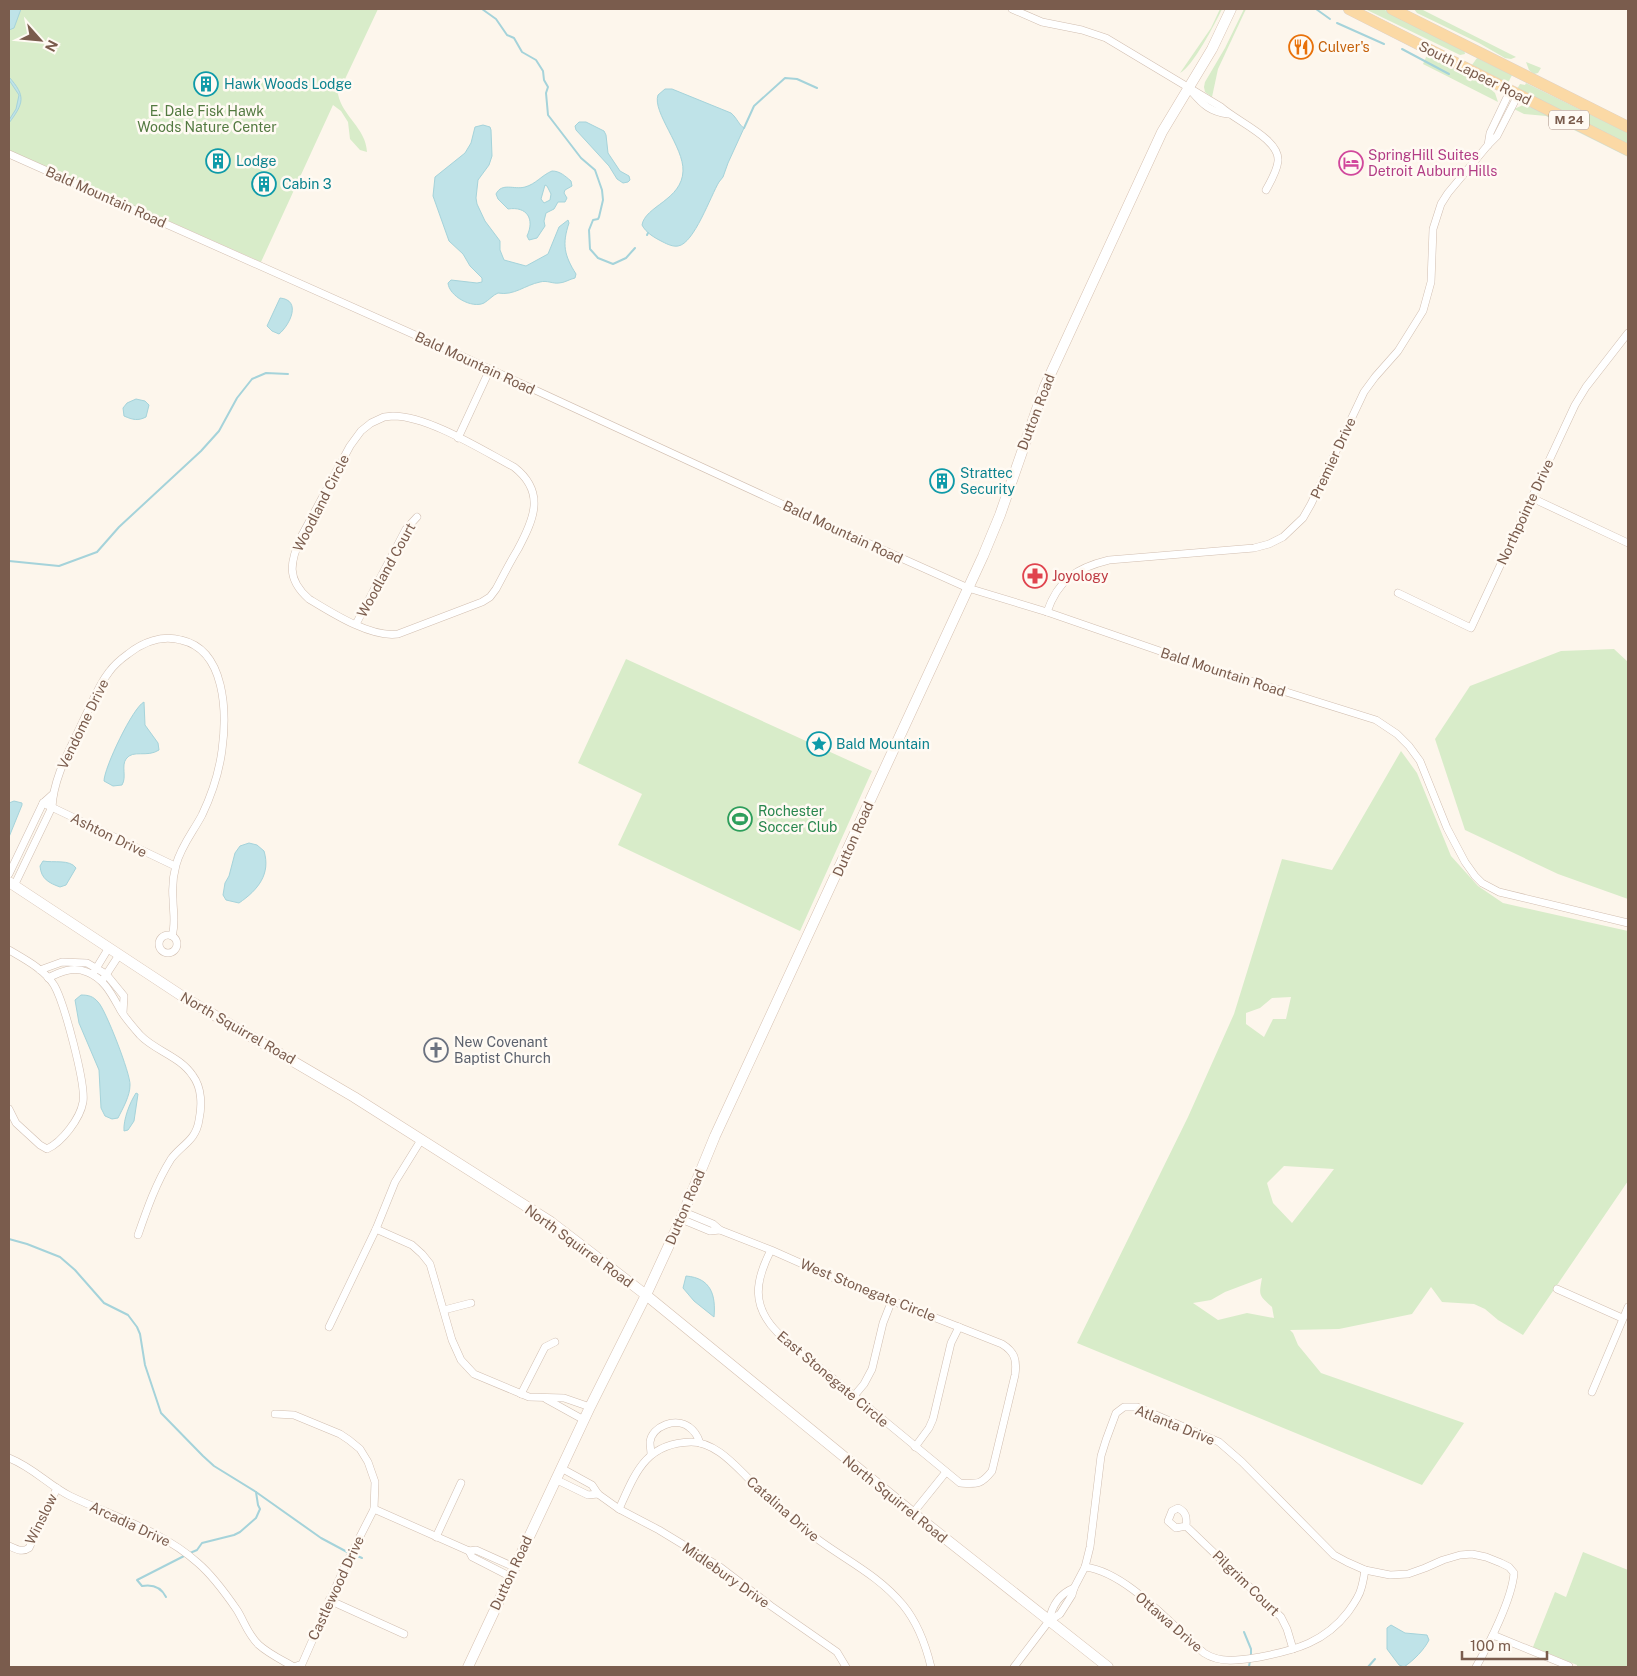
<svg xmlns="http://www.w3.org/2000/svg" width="1637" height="1676" viewBox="0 0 1637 1676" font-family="'Public Sans',sans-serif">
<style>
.green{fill:#d8ecc9;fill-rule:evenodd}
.water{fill:#bfe3e8;stroke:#a5d3da;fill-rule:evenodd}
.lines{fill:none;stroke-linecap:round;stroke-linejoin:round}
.stream{stroke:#a5d3da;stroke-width:2}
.street-casing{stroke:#d1beb0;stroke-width:8}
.secondary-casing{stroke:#d6c0b0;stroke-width:11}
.primary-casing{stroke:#dad1cd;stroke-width:12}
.street{stroke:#fff;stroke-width:7}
.secondary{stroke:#fff;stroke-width:10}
.primary{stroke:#fbd9a5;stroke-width:11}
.labels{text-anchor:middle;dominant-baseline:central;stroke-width:5;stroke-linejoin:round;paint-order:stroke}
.shield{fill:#fffaf3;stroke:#a28b7f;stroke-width:1}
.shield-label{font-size:12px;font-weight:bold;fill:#7a5c4d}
.food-label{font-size:14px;fill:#c56008;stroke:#fffaf3;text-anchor:start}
.street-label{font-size:14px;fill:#7a5c4d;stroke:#fffaf3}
.culture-label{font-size:14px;fill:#0d838f;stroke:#fffaf3;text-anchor:start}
.park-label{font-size:14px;fill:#537a41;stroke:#fffaf3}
.hotel-label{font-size:14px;fill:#b23c85;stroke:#fffaf3;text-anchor:start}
.health-label{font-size:14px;fill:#be3a42;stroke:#fffaf3;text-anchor:start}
.leisure-label{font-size:14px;fill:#27864d;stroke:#fffaf3;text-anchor:start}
.worship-label{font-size:14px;fill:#5b616d;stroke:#fffaf3;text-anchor:start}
</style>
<rect width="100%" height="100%" fill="#fdf6ec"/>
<!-- green -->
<g class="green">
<path d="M 9,9 L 378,9 L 338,94 C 342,116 366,128 367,152 L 360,150 L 350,139 L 348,122 L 341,111 L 333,105 L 261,262 L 9,150 Z"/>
<path d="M 1220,9 L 1222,9 C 1216,22 1192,68 1180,73 L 1211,28 Z"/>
<polygon points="1244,9 1246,9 1218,69 1212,97 1205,92 1204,87 1205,82 1225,48"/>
<polygon points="1365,9 1383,9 1464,49 1465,54 1460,55"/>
<polygon points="1414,9 1421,9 1516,57 1511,59 1505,58 1479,43 1417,13"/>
<polygon points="1427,55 1488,87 1495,93 1498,102 1423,64"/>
<polygon points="1477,58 1512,75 1508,83 1472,65"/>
<polygon points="1526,62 1541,68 1538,73 1534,74 1529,70"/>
<polygon points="1526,83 1628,133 1628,145 1517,89 1520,84 1525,85"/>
<polygon points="1523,105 1536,109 1628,155 1628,157 1546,116 1524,114 1514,109"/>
<polygon points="1614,649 1628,662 1628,899 1558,874 1465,830 1435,739 1470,686 1561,651"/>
<polygon points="626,659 872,771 800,931 618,845 642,794 578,763"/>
<path d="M 1401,751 L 1417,773 L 1451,856 L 1478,886 L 1503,903 L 1628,931 L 1628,1181 L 1523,1335 L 1498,1320 L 1485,1309 L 1474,1304 L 1442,1302 L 1431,1287 L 1412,1314 L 1339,1329 L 1290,1330 L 1293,1333 L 1298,1345 L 1321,1373 L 1464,1423 L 1422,1485 L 1077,1343 L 1188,1117 L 1234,1014 L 1282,859 L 1332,870 ZM 1291,997 L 1286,1019 L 1273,1019 L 1264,1037 L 1246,1024 L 1246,1013 L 1260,1008 L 1272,998 ZM 1284,1166 L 1334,1169 L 1292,1223 L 1273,1203 L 1267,1183 ZM 1262,1278 C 1259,1295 1258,1295 1272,1307 L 1274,1318 L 1247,1313 L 1218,1320 L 1193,1303 L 1211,1300 L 1225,1292 Z"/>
<polygon points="1583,1552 1628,1570 1628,1667 1577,1667 1577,1665 1533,1647 1555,1592 1566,1597"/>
</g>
<!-- water -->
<g class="water">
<polygon points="9,9 21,9 14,28 9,30"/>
<path d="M 9,77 C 26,96 24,103 9,123 L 9,120 L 16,109 L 19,95 L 9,80 Z"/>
<path d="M 665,89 L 672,89 L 731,113 C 737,118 739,125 744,128 L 728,163 L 723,177 L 719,182 C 711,195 694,244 678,246 C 673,247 667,244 663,242 C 655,238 646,233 642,225 C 645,206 682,200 683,171 C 684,147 652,112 658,95 Z"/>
<polygon points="579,122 586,122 604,131 606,135 608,153 620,171 629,176 630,180 628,182 623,183 617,179 609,166 576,130 575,126"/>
<path d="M 483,125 L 490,127 L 491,130 L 492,156 L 489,165 L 478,180 L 476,198 L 477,204 L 485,221 L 500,241 L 500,250 L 504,260 L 526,266 L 548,254 L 559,227 L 568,220 L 569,223 C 562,244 564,255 576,274 L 575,278 C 570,279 564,283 559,283 C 553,284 547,280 540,282 C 525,285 514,296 498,293 C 493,295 489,300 484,303 C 472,309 449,296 448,283 L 451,280 L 477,283 L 482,282 L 482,278 L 470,266 L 463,254 L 449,241 L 433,196 L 435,177 L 465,153 L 471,143 L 475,127 Z"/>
<path d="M 552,171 C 560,171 565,176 571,181 L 572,186 L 565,190 L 564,193 L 567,198 L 565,202 L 558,202 L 554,209 L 546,213 L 544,221 L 545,226 L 537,238 L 529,240 L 527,236 C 535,219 527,206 508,209 L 498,199 L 496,194 C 502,182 514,190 525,187 C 536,184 542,175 552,171 ZM 545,185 L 547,186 L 551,194 L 550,200 L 544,203 L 541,199 Z"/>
<path d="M 280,298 C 302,300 290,325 279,334 L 272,331 L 267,326 Z"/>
<path d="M 136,399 L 145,401 L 149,405 L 146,417 C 138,421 133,420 124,416 L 123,408 L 127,403 Z"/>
<path d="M 144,702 L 145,725 L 158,743 L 159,750 C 147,758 133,749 126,759 C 121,766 127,777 122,785 L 113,786 L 104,781 C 104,768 133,707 144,702 Z"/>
<polygon points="14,801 22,803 22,805 9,837 9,843 9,803"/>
<path d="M 249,843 L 257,845 L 264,851 C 271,874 258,890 239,903 L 226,900 L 223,895 L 225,883 L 229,876 L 235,853 L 240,846 Z"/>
<path d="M 43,861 C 53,863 70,859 76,868 L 66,885 L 60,887 C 49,883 41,879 40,866 Z"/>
<path d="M 81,995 C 88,995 93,996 98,1002 C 105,1008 131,1075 130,1085 C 130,1096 123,1108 118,1118 L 112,1119 L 105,1116 L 101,1108 L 99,1070 L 79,1023 L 75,1000 Z"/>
<path d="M 136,1093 L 138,1094 L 134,1121 L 128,1130 L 124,1131 C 123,1120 130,1102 136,1093 Z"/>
<path d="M 686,1276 C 711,1278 716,1295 714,1317 L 694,1301 L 683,1288 Z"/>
<path d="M 1391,1625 L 1405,1633 L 1427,1635 L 1429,1640 C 1424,1650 1414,1660 1404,1667 L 1399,1665 L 1387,1649 L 1387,1628 Z"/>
</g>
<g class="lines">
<!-- stream -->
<g class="stream">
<polyline points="482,9 496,19 507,35 514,38 522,52 536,60 543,71 544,80 548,87 546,93 548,115 581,158 595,170 602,190 603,200 599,217 598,219 593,220 589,230 590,249 598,258 613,264 626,258 635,248"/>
<polyline points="1316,9 1330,19"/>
<polyline points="1337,23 1384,44"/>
<polyline points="1402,49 1449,74"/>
<polyline points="744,128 754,106 785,78 797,79 817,88"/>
<polyline points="647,235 648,233"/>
<polyline points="9,561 59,566 97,552 119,527 201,451 219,431 237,398 252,379 266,373 288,374"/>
<polyline points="9,1239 27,1244 60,1257 75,1270 104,1303 128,1315 137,1327 140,1334 145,1365 161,1413 203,1456 214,1466 256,1492 321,1538 349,1553"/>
<polyline points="190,1553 197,1550 202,1543 234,1535 240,1532 256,1518 260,1509 258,1505 256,1492"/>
<polyline points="353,1554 362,1558"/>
<path d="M 166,1597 C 161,1587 153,1584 142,1586 L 137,1580 L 186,1555"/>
<polyline points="1244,1632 1251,1649 1251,1655"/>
<polyline points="1249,1667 1250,1660"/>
<polyline points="1368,1667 1375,1659"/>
</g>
<!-- street casing -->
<g class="street-casing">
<g id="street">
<path d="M 1012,9 L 1042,22 L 1082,30 L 1106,38 L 1221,107 C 1236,121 1280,139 1278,161 C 1277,171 1271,181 1266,190"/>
<path d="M 1192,92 C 1203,105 1211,112 1228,114"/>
<polyline points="1488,145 1490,133 1510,91"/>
<polyline points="9,154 442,347 823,523 968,588 1047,612 1206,667 1376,720 1397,734 1409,746 1420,761 1447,828 1465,862 1475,876 1482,883 1499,892 1628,923"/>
<path d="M 393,416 C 428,416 482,450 514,467 C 546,492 534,519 518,549 C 510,562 503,576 496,589 L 490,597 L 482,602 L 398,634 C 371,638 332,613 309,599 C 286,579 290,562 301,537 L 350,446 L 361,431 L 371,423 L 384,417 Z"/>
<polyline points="458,438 490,369"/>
<polyline points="1532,498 1628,543"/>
<polyline points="1398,593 1471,628 1575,405 1586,387 1628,333"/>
<path d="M 1047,612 C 1058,580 1076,568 1109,560 L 1254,548 L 1269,544 L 1283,537 L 1303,518 L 1311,504 L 1364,392 L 1375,377 L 1398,351 L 1423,311 L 1431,282 L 1433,229 L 1441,204 L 1448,193 L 1488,145 L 1497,136 L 1518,95"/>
<polyline points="356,624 406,529 417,517"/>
<polyline points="43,803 175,866"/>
<polyline points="9,874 43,803 53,794"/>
<path d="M 14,886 L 52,807 C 54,775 71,748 84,719 C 92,703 98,686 109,672 C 114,665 121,659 128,654 C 143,642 162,635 181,640 C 226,650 227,713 222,750 C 219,773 212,794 202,815 C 193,832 181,846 176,865 C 173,876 172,888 173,899 C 173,912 176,923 172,936"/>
<circle cx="168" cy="944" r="9"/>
<path d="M 9,950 C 24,959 44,969 54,985 C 64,1002 86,1084 83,1102 C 80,1119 62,1142 47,1149 L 40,1145 L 16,1123 L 9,1109"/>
<polyline points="40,970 62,962 87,963 106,974 124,996 123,1013"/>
<polyline points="94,972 108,949"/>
<path d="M 48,978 C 60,972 73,966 87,972 C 105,979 112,995 121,1011 C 126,1019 133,1027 140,1035 C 155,1051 180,1056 193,1076 C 202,1088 202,1106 199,1120 C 196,1141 181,1145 171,1159 C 156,1183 147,1209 138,1235"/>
<polyline points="104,978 119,955"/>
<polyline points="681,1219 710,1231 720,1230 713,1224 684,1212"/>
<polyline points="376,1229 412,1245 422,1254 430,1264 452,1340 461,1360 474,1374 529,1397 564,1398 590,1407"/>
<path d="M 720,1230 L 771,1250 L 834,1278 L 1002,1344 C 1015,1352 1017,1360 1015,1375 L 992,1471 C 981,1485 977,1484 960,1483 L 778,1333 C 751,1306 755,1281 771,1250"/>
<polyline points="1557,1289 1622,1318"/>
<polyline points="444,1310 471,1303"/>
<polyline points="329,1327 376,1229 395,1182 421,1140"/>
<polyline points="1592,1392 1628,1307"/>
<polyline points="521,1394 545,1347 555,1342"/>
<polyline points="854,1396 864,1384 872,1369 883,1323 892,1300"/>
<polyline points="546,1399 584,1420"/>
<polyline points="915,1447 929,1428 933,1419 951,1343 959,1327"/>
<path d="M 651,1454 C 651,1451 650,1446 650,1442 C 652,1426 676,1417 689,1427 C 695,1431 698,1437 700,1443"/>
<path d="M 9,1458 C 34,1468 48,1485 70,1496 C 114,1517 161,1530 198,1563 C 212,1575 226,1594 237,1610 C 244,1621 248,1635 259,1645 C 269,1654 282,1660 294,1667 L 302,1664 L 345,1566 L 374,1509 L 375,1482 L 368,1462 L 360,1449 L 349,1440 L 340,1434 L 294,1415 L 275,1414"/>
<polyline points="561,1468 592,1485 598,1494 619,1509 659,1530 720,1567 771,1606 837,1652 846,1667"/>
<polyline points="555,1479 588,1495 598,1494"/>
<polyline points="374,1509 469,1551 476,1550 514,1567"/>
<path d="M 619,1509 C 635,1474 645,1443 691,1442 C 713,1442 731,1461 745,1475 C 767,1498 791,1520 816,1538 C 847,1561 878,1575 903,1605 C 917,1622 926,1646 931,1667"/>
<polyline points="913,1513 946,1472"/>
<path d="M 1186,1526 L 1176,1528 L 1168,1521 L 1172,1511 L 1178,1508 C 1186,1512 1187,1517 1186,1526 L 1281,1617 L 1287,1629 L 1293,1649"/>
<polyline points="436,1537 461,1483"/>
<path d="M 9,1546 C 16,1549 22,1553 29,1548 L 57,1488"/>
<polyline points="469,1551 472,1557 509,1576"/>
<path d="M 1085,1567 C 1127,1572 1172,1626 1204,1653 C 1221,1664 1241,1660 1260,1657 C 1296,1650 1325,1642 1348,1612 C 1353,1605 1359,1597 1361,1589 C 1363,1583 1364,1576 1365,1570"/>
<polyline points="329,1600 404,1634"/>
<path d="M 1049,1621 C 1052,1605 1059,1594 1074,1588"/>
<polyline points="1493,1635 1569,1666 1569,1667"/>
<path d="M 1014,1667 L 1049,1621 L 1060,1614 L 1072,1595 L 1074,1588 L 1085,1567 L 1090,1547 L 1101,1456 L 1106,1440 L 1116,1413 L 1124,1407 L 1137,1407 L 1219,1442 L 1242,1462 L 1334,1555 L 1347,1562 L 1365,1570 L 1390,1575 L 1408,1574 L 1425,1568 L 1443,1560 L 1460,1555 L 1472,1554 L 1486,1557 L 1501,1563 L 1509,1567 L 1514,1573 C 1512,1599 1489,1644 1476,1667"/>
</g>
</g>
<!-- secondary casing -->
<g class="secondary-casing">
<g id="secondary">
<polyline points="9,882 185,998 354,1097 551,1222 646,1295 913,1513 1108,1667"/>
<polyline points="468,1667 590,1407 646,1295 681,1219 715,1136 983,556 1000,515 1045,386 1162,132 1212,49 1231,9"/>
</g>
</g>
<!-- primary casing -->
<g class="primary-casing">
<g id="primary">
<polyline points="1349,9 1628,150"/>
<polyline points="1392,9 1628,127"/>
</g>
</g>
<!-- street -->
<use href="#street" class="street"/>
<!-- secondary -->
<use href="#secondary" class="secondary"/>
<!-- primary -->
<use href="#primary" class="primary"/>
</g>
<!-- icons -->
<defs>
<g id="restaurant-ring" transform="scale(1.25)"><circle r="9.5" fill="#fffaf3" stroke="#e8710a" stroke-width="1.5"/><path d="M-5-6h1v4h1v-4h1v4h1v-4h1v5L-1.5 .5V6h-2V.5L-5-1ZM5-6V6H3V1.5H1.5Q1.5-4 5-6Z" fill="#e8710a"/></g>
<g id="building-ring" transform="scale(1.25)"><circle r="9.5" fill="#fffaf3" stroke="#0f9aa8" stroke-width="1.5"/><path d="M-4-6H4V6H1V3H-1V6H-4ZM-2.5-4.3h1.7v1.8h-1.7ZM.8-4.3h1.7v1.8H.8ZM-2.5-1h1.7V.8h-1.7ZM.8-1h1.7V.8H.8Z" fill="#0f9aa8"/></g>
<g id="hotel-ring" transform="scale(1.25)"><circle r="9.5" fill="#fffaf3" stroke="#d1479c" stroke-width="1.5"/><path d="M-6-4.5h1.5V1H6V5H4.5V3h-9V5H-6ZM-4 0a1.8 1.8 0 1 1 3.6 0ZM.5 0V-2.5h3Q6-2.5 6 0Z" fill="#d1479c"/></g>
<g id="pharmacy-ring" transform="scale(1.25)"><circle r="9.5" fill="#fffaf3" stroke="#e0444e" stroke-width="1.5"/><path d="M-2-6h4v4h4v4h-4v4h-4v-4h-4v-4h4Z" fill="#e0444e"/></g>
<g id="sight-ring" transform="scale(1.25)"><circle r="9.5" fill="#fffaf3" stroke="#0f9aa8" stroke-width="1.5"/><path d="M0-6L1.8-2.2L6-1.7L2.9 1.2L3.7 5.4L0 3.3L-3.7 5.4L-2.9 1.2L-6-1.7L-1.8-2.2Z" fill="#0f9aa8"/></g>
<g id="stadium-ring" transform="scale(1.25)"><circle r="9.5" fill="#fffaf3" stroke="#2e9e5b" stroke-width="1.5"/><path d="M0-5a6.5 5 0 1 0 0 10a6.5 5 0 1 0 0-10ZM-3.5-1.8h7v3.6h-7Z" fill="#2e9e5b"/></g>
<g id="church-ring" transform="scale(1.25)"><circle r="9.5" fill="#fffaf3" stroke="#6b7280" stroke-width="1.5"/><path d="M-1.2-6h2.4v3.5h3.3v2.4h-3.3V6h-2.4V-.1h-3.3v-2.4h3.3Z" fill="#6b7280"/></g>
</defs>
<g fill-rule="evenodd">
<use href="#restaurant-ring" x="1301" y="47"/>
<use href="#building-ring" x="206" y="84"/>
<use href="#building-ring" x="218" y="161"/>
<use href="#hotel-ring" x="1351" y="163"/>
<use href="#building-ring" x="264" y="184"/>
<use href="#building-ring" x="942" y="481"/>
<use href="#pharmacy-ring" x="1035" y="576"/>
<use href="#sight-ring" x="819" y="744"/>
<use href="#stadium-ring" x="740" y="819"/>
<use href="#church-ring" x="436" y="1050"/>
</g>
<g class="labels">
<!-- shield labels -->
<rect class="shield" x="1549" y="110.5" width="40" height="19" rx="4"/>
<g class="shield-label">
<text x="1569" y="120">M 24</text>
</g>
<!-- food labels -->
<g class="food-label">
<text x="1318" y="47">Culver's</text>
</g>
<!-- street labels -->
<g class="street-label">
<text transform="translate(1475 73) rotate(27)">South Lapeer Road</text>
<text transform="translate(106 197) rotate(24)">Bald Mountain Road</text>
<text transform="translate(475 363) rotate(25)">Bald Mountain Road</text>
<text transform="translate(1036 412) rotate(-69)">Dutton Road</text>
<text transform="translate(1333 458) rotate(-65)">Premier Drive</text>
<text transform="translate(321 503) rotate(-63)">Woodland Circle</text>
<text transform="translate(1525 512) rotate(-65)">Northpointe Drive</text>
<text transform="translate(843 532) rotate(25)">Bald Mountain Road</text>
<text transform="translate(386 570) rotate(-61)">Woodland Court</text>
<text transform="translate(1223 672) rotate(18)">Bald Mountain Road</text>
<text transform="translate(83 724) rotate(-64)">Vendome Drive</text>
<text transform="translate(109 835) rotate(26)">Ashton Drive</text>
<text transform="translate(853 839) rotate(-66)">Dutton Road</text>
<text transform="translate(238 1028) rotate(30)">North Squirrel Road</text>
<text transform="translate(685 1207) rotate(-67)">Dutton Road</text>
<text transform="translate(579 1246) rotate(36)">North Squirrel Road</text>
<text transform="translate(868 1290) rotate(22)">West Stonegate Circle</text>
<text transform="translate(833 1379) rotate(40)">East Stonegate Circle</text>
<text transform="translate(1175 1425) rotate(22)">Atlanta Drive</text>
<text transform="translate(895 1499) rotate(39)">North Squirrel Road</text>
<text transform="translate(783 1509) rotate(41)">Catalina Drive</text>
<text transform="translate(41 1519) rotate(-64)">Winslow</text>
<text transform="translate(130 1524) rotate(25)">Arcadia Drive</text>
<text transform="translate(511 1573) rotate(-65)">Dutton Road</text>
<text transform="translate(726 1575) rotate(35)">Midlebury Drive</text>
<text transform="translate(1246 1583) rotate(44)">Pilgrim Court</text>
<text transform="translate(336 1588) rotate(-65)">Castlewood Drive</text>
<text transform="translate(1169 1622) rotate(41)">Ottawa Drive</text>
</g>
<!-- culture labels -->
<g class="culture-label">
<text x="224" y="84">Hawk Woods Lodge</text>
<text x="236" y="161">Lodge</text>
<text x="282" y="184">Cabin 3</text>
<text x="960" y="473">Strattec<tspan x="960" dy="16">Security</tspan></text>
<text x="836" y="744">Bald Mountain</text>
</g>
<!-- park labels -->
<g class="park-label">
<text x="207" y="111">E. Dale Fisk Hawk<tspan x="207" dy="16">Woods Nature Center</tspan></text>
</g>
<!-- hotel labels -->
<g class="hotel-label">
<text x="1368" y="155">SpringHill Suites<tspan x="1368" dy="16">Detroit Auburn Hills</tspan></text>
</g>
<!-- health labels -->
<g class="health-label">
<text x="1052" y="576">Joyology</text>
</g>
<!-- leisure labels -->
<g class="leisure-label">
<text x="758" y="811">Rochester<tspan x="758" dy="16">Soccer Club</tspan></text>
</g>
<!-- worship labels -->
<g class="worship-label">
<text x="454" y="1042">New Covenant<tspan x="454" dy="16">Baptist Church</tspan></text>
</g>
</g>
<!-- border -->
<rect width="1637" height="1676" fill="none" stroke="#7a5c4d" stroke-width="20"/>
<!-- north arrow -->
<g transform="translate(40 40) rotate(117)" stroke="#fffaf3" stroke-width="4" paint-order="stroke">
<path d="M0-4L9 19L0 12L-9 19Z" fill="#7a5c4d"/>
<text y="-8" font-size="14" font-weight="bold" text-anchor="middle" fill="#7a5c4d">N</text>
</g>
<!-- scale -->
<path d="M1462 1651v8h85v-8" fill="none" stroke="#7a5c4d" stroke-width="2.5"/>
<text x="1470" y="1651" font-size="15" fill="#7a5c4d" stroke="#fffaf3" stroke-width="4" paint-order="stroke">100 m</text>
</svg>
